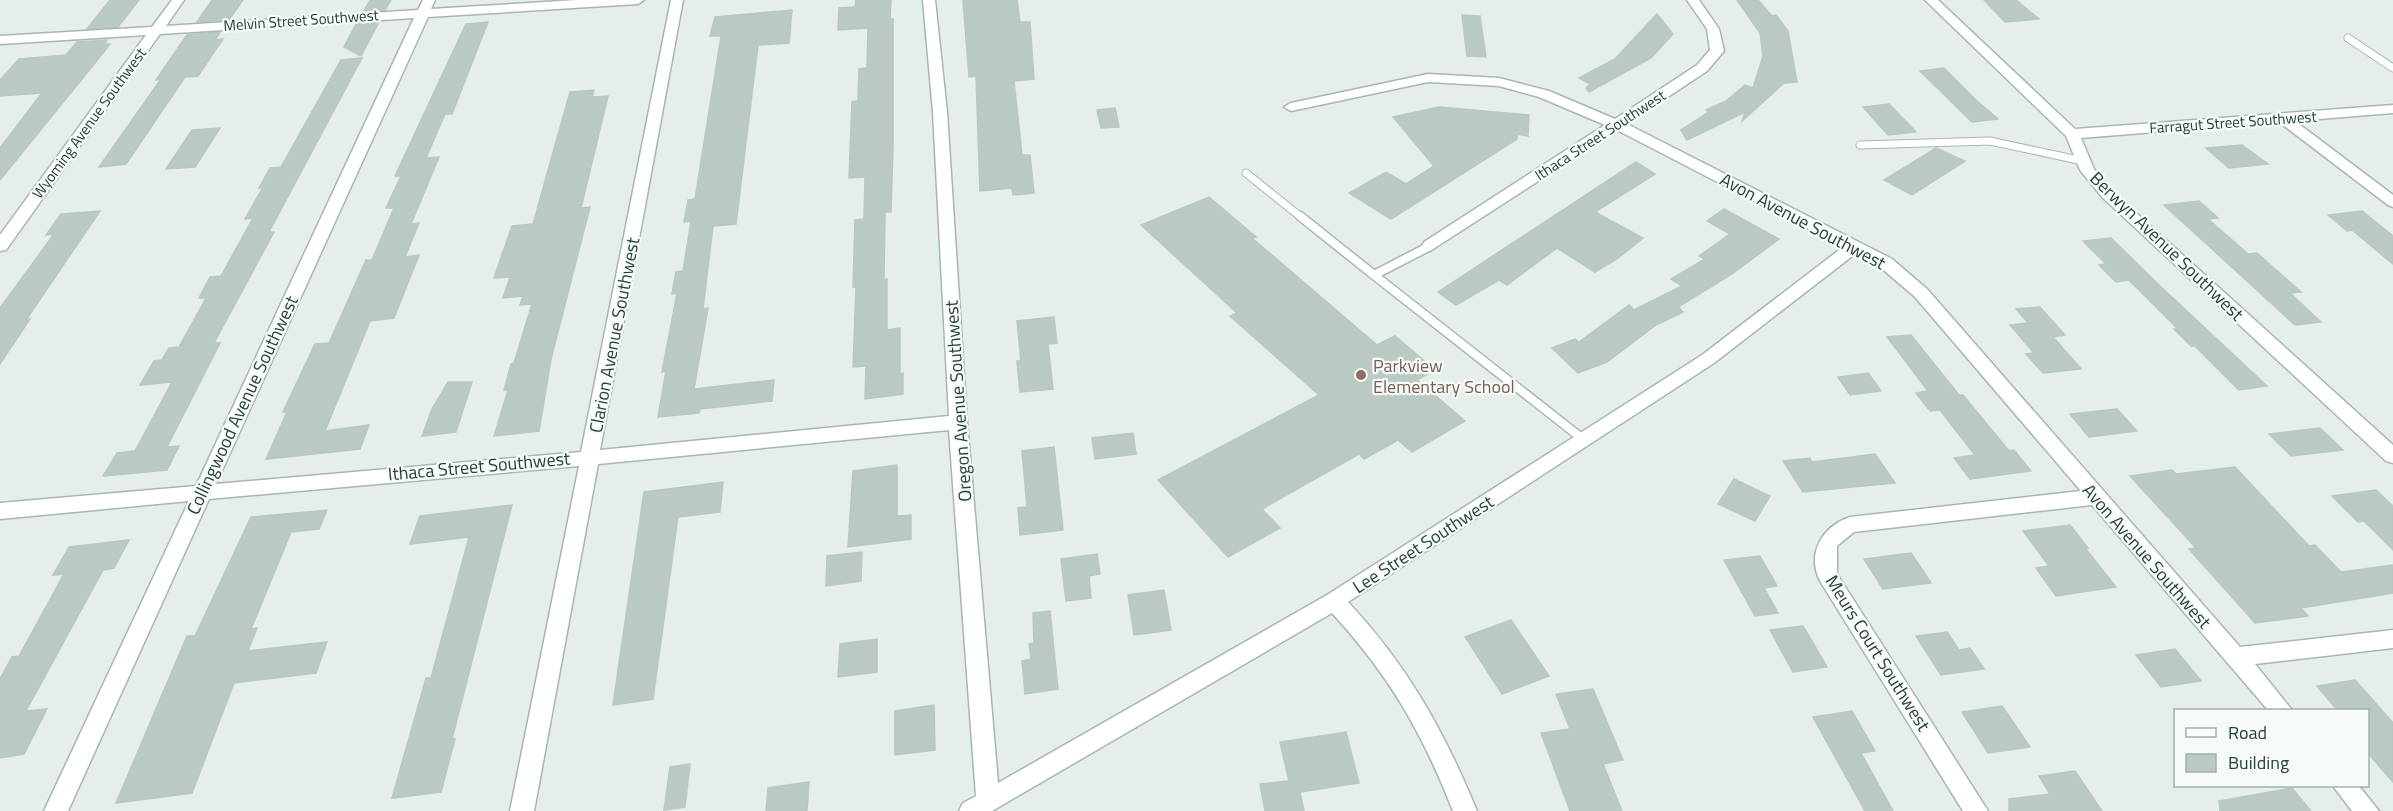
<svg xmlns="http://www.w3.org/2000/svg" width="2393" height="811" viewBox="0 0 2393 811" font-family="'Titillium Web',sans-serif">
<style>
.building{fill:#bbc9c3;stroke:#b8c8c1;stroke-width:1.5}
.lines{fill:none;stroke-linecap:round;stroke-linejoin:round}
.service-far1-casing{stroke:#a8b6b1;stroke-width:9}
.service-casing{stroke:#a8b6b1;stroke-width:11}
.minor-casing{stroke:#a8b6b1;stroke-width:3}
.service-far1{stroke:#fff;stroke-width:7}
.service{stroke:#fff;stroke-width:8}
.minor{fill:#fff;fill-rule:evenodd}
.education-dot{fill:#8d6e63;stroke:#f6faf8;stroke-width:2}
.labels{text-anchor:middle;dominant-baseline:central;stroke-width:4.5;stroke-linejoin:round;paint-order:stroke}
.far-street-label{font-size:15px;fill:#254038;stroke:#f6faf8}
.street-label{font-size:18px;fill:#254038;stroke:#f6faf8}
.education-label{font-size:18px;fill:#785e54;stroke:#f6faf8;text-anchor:start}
</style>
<rect width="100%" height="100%" fill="#e6eeea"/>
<!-- building -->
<g class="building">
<polygon points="110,0 139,0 118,27 87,29"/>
<polygon points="212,0 243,0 229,20 197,22"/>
<polygon points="370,0 391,0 385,10 364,11"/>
<polygon points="856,0 891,0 890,19 893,19 893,145 891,212 885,212 884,280 887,279 887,330 900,328 900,374 903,373 903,394 865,399 866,366 853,367 856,287 853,287 855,220 864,219 865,177 849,178 852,102 858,101 859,69 867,68 868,28 838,30 839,8 855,7"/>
<polygon points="963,0 1017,0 1020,22 1030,22 1034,79 1014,81 1022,155 1030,155 1034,193 1013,195 1012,188 980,191 976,76 969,77"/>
<polygon points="1737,0 1758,0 1772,16 1776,15 1788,31 1797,82 1784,83 1742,121 1745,112 1687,140 1681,130 1709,112 1706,110 1726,101 1745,85 1753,88 1763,56 1760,33"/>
<polygon points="1984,0 2016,0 2039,19 2005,22"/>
<polygon points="792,10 789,43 758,45 736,224 713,226 703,309 708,308 694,389 774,380 772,401 700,409 699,413 658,417 666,371 662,372 677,293 672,294 676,272 683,271 691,221 684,222 688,200 695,199 721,36 710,36 715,17"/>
<polygon points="1657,14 1673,34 1651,58 1589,92 1586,88 1590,84 1579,78 1615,59"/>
<polygon points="1462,15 1480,16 1486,57 1467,56"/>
<polygon points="379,22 361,56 344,47 356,24"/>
<polygon points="488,22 452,114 445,114 426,158 439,157 411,224 419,223 405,257 419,255 394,318 370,321 325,431 369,425 360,449 266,459 287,412 283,412 315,344 329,343 366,260 372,260 394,208 386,208 401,176 395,176 466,24"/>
<polygon points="220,32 215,40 223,39 198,76 185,77 126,164 99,167 161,79 156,80 187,35"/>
<polygon points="107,40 104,44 110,44 95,63 0,180 0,148 42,93 0,96 0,80 19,59 66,55 77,42"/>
<polygon points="362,58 269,232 274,232 214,343 220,343 167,447 179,446 167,470 103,476 117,453 135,451 172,382 140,385 154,361 162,360 169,348 179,347 206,298 199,298 210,277 221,276 253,218 245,219 263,187 259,188 270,168 281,167 341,60"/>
<polygon points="1944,68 1977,101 1998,119 1972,122 1920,71"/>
<polygon points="594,90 592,97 608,96 581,208 590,207 551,359 539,431 494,436 508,390 504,390 511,364 514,363 532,304 520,305 523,296 503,298 510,277 494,278 512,226 533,224 570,92"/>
<polygon points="1889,104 1916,132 1888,135 1863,107"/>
<polygon points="1439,107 1529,115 1528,136 1517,134 1517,139 1391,219 1349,193 1386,172 1406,184 1434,166 1393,117"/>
<polygon points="1115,108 1119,127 1101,128 1097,110"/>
<polygon points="220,128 195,167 166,169 192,130"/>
<polygon points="2242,145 2268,164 2229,168 2206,148"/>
<polygon points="1936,148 1965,161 1912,195 1884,180"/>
<polygon points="1636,162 1655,174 1595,212 1643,238 1617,259 1595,272 1557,248 1507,285 1499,280 1456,305 1438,292"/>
<polygon points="1209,197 1256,237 1252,238 1377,345 1395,336 1435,370 1417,380 1465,421 1412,452 1398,440 1364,459 1359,454 1262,509 1280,528 1228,557 1158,480 1319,395 1230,316 1237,313 1141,225"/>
<polygon points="2199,201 2218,218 2208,219 2248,254 2257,253 2301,292 2290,293 2321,322 2295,325 2164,205"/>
<polygon points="1724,209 1779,239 1732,274 1678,307 1683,312 1656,325 1607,362 1578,373 1552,348 1575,339 1579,342 1629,305 1634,310 1682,286 1671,279 1705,259 1699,256 1730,234 1707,221"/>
<polygon points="100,211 26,320 30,319 0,364 0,308 54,234 46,235 61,214"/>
<polygon points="2362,211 2393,236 2393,264 2352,230 2347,231 2328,215"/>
<polygon points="2111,238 2160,286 2267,386 2239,390 2195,346 2191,346 2174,329 2178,329 2129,280 2116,282 2099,265 2106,264 2083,241"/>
<polygon points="2040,307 2065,335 2053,337 2081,369 2043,373 2026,354 2034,353 2010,325 2028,323 2016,309"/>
<polygon points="1054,317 1057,343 1048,344 1053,389 1020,392 1017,361 1021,361 1017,321"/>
<polygon points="1911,335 1959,395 1963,395 2009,451 2014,450 2031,471 1970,479 1954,458 1975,455 1940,410 1930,411 1916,393 1928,391 1887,337"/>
<polygon points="1868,373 1881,391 1850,395 1838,377"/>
<polygon points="448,382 472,382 456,432 422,436 432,409"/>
<polygon points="2117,409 2137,431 2089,437 2070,414"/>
<polygon points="2320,428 2343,450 2291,456 2269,434"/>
<polygon points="1133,433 1136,454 1095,459 1092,438"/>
<polygon points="1054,447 1063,530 1020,535 1018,508 1027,507 1022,451"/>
<polygon points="1875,454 1895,483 1803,492 1783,461 1810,458 1812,462"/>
<polygon points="897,465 897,516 911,515 911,539 848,547 853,471"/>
<polygon points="2235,467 2309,546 2315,545 2341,572 2393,565 2393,593 2301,608 2308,616 2255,623 2189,549 2196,548 2130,476 2172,470 2176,474"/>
<polygon points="1734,479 1770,496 1755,521 1718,504"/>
<polygon points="723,482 720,512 678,517 653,699 613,705 644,492"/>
<polygon points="2376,490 2393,506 2393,550 2364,521 2358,522 2332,496"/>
<polygon points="512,505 452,739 455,739 441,792 392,798 426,678 431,678 469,537 410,544 420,516"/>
<polygon points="327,510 319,529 291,532 251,629 257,628 248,651 327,642 316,673 234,683 192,793 116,803 187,636 195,636 251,517"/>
<polygon points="2070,525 2088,548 2085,548 2116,587 2056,596 2036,568 2049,566 2023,531"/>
<polygon points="129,540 114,568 103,570 26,711 47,709 24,754 0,758 0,679 12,657 19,656 64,574 53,575 69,547"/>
<polygon points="862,552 861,581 826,586 827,556"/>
<polygon points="1911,553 1931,583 1883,589 1864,559"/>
<polygon points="1097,554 1100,574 1089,576 1091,598 1066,601 1061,559"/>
<polygon points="1760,556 1777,586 1764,588 1778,613 1755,616 1724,560"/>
<polygon points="1164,590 1171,630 1134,635 1128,595"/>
<polygon points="1050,611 1058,689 1025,694 1022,661 1031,659 1029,644 1034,643 1033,613"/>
<polygon points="1511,620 1549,676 1502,694 1465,637"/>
<polygon points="1803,626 1827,667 1793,672 1770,630"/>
<polygon points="1947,632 1959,650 1970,648 1984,669 1941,675 1916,636"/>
<polygon points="877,639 877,672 838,677 840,644"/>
<polygon points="2175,649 2201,681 2161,687 2136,655"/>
<polygon points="2355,680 2393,723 2393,782 2367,752 2367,711 2338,711 2317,686"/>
<polygon points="1593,689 1623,760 1603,764 1622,811 1570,811 1541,733 1570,729 1556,694"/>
<polygon points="934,705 935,750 895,755 895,711"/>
<polygon points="2002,706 2030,747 1988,753 1962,712"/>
<polygon points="1852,711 1875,751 1861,753 1893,811 1865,811 1813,717"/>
<polygon points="1346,732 1359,783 1300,792 1304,811 1265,811 1260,784 1289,781 1280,742"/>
<polygon points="690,764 685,807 664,810 670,767"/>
<polygon points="2075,771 2102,811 2009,811 2009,799 2050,794 2039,776"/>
<polygon points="809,782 807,811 766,811 768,788"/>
<polygon points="2292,788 2311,811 2220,811 2219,801"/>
</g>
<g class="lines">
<!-- service-far1 casing -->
<g class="service-far1-casing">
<g id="service-far1">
<polyline points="2348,38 2393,68"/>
<polyline points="1860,145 1990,141 2083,161"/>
<polyline points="1246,173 1302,218"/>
</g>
</g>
<!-- service casing -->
<g class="service-casing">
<g id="service">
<polyline points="1300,216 1374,275 1430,246"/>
<polyline points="1374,275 1584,440"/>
</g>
</g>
<!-- minor casing -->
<g class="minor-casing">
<g id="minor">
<path d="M 172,0 L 184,0 L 166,26 L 418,10 L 423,0 L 435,0 L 431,9 L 577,0 L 644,0 L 638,4 L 428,17 L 216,484 L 581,452 L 671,0 L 683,0 L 600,450 L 949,416 L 933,112 L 923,0 L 935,0 L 947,112 L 967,422 L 998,783 L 1327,595 L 1702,355 L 1843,247 L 1617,130 L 1430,251 L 1422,246 L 1424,242 L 1605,125 L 1539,97 L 1499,86 L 1428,82 L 1291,111 L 1284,107 L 1291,103 L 1428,74 L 1499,78 L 1549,91 L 1615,119 L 1697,65 L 1710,50 L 1707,29 L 1687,0 L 1699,0 L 1719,29 L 1724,51 L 1707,71 L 1627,124 L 1892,259 L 1927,289 L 2240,647 L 2393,630 L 2393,648 L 2255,664 L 2292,710 L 2268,710 L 2092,505 L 1854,532 L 1837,546 L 1837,574 L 1988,811 L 1963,811 L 1820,581 C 1806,553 1823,526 1850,517 L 2081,491 L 1915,297 L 1880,267 L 1855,254 L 1714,363 L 1348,602 C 1408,666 1444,731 1477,811 L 1453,811 C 1422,732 1389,675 1332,613 L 992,811 L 959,811 L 963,803 L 976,796 L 949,430 L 598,464 L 534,811 L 510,811 L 579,466 L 209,499 L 68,811 L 44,811 L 189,501 L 0,519 L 0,503 L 196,486 L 414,18 L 160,34 L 6,250 L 0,251 L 0,235 L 146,35 L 0,44 L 0,36 L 152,27 Z"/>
<polygon points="1925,0 1938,0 2075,129 2393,105 2393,113 2295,121 2393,195 2393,207 2388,205 2279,122 2081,138 2094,169 2112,191 2393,445 2393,463 2386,461 2102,197 2080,170 2066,136"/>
<polygon points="2333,786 2359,786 2379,811 2352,811"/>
</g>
</g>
<!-- service-far1 -->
<use href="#service-far1" class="service-far1"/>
<!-- service -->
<use href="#service" class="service"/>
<!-- minor -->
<use href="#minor" class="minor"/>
</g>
<!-- markers -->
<circle class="education-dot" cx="1361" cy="375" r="6"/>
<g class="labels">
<!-- far-street labels -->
<g class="far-street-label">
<text transform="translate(301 20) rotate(-4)">Melvin Street Southwest</text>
<text transform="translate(2233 122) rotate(-4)">Farragut Street Southwest</text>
<text transform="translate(89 123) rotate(-54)">Wyoming Avenue Southwest</text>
<text transform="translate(1600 135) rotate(-33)">Ithaca Street Southwest</text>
</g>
<!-- street labels -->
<g class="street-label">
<text transform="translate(1803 221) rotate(28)">Avon Avenue Southwest</text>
<text transform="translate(2167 246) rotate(44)">Berwyn Avenue Southwest</text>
<text transform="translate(614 335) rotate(-79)">Clarion Avenue Southwest</text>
<text transform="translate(958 401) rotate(-94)">Oregon Avenue Southwest</text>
<text transform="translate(242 405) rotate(-65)">Collingwood Avenue Southwest</text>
<text transform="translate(479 466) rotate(-5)">Ithaca Street Southwest</text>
<text transform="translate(1423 544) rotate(-33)">Lee Street Southwest</text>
<text transform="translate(2147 556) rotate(49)">Avon Avenue Southwest</text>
<text transform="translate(1878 653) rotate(58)">Meurs Court Southwest</text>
</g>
<!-- education labels -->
<g class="education-label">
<text x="1373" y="365">Parkview<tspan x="1373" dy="21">Elementary School</tspan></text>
</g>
</g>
<!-- legend -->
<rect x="2174" y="709" width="195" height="78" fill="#f6faf8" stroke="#a2b0ab" stroke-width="1.5"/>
<rect x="2186" y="728" width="30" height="9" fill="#ffffff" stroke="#a2b0ab" stroke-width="1.5"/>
<text x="2228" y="739" font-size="18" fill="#254038">Road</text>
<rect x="2186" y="754" width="30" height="18" fill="#bbc9c3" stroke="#a2b0ab" stroke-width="1.5"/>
<text x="2228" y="769" font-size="18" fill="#254038">Building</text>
</svg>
